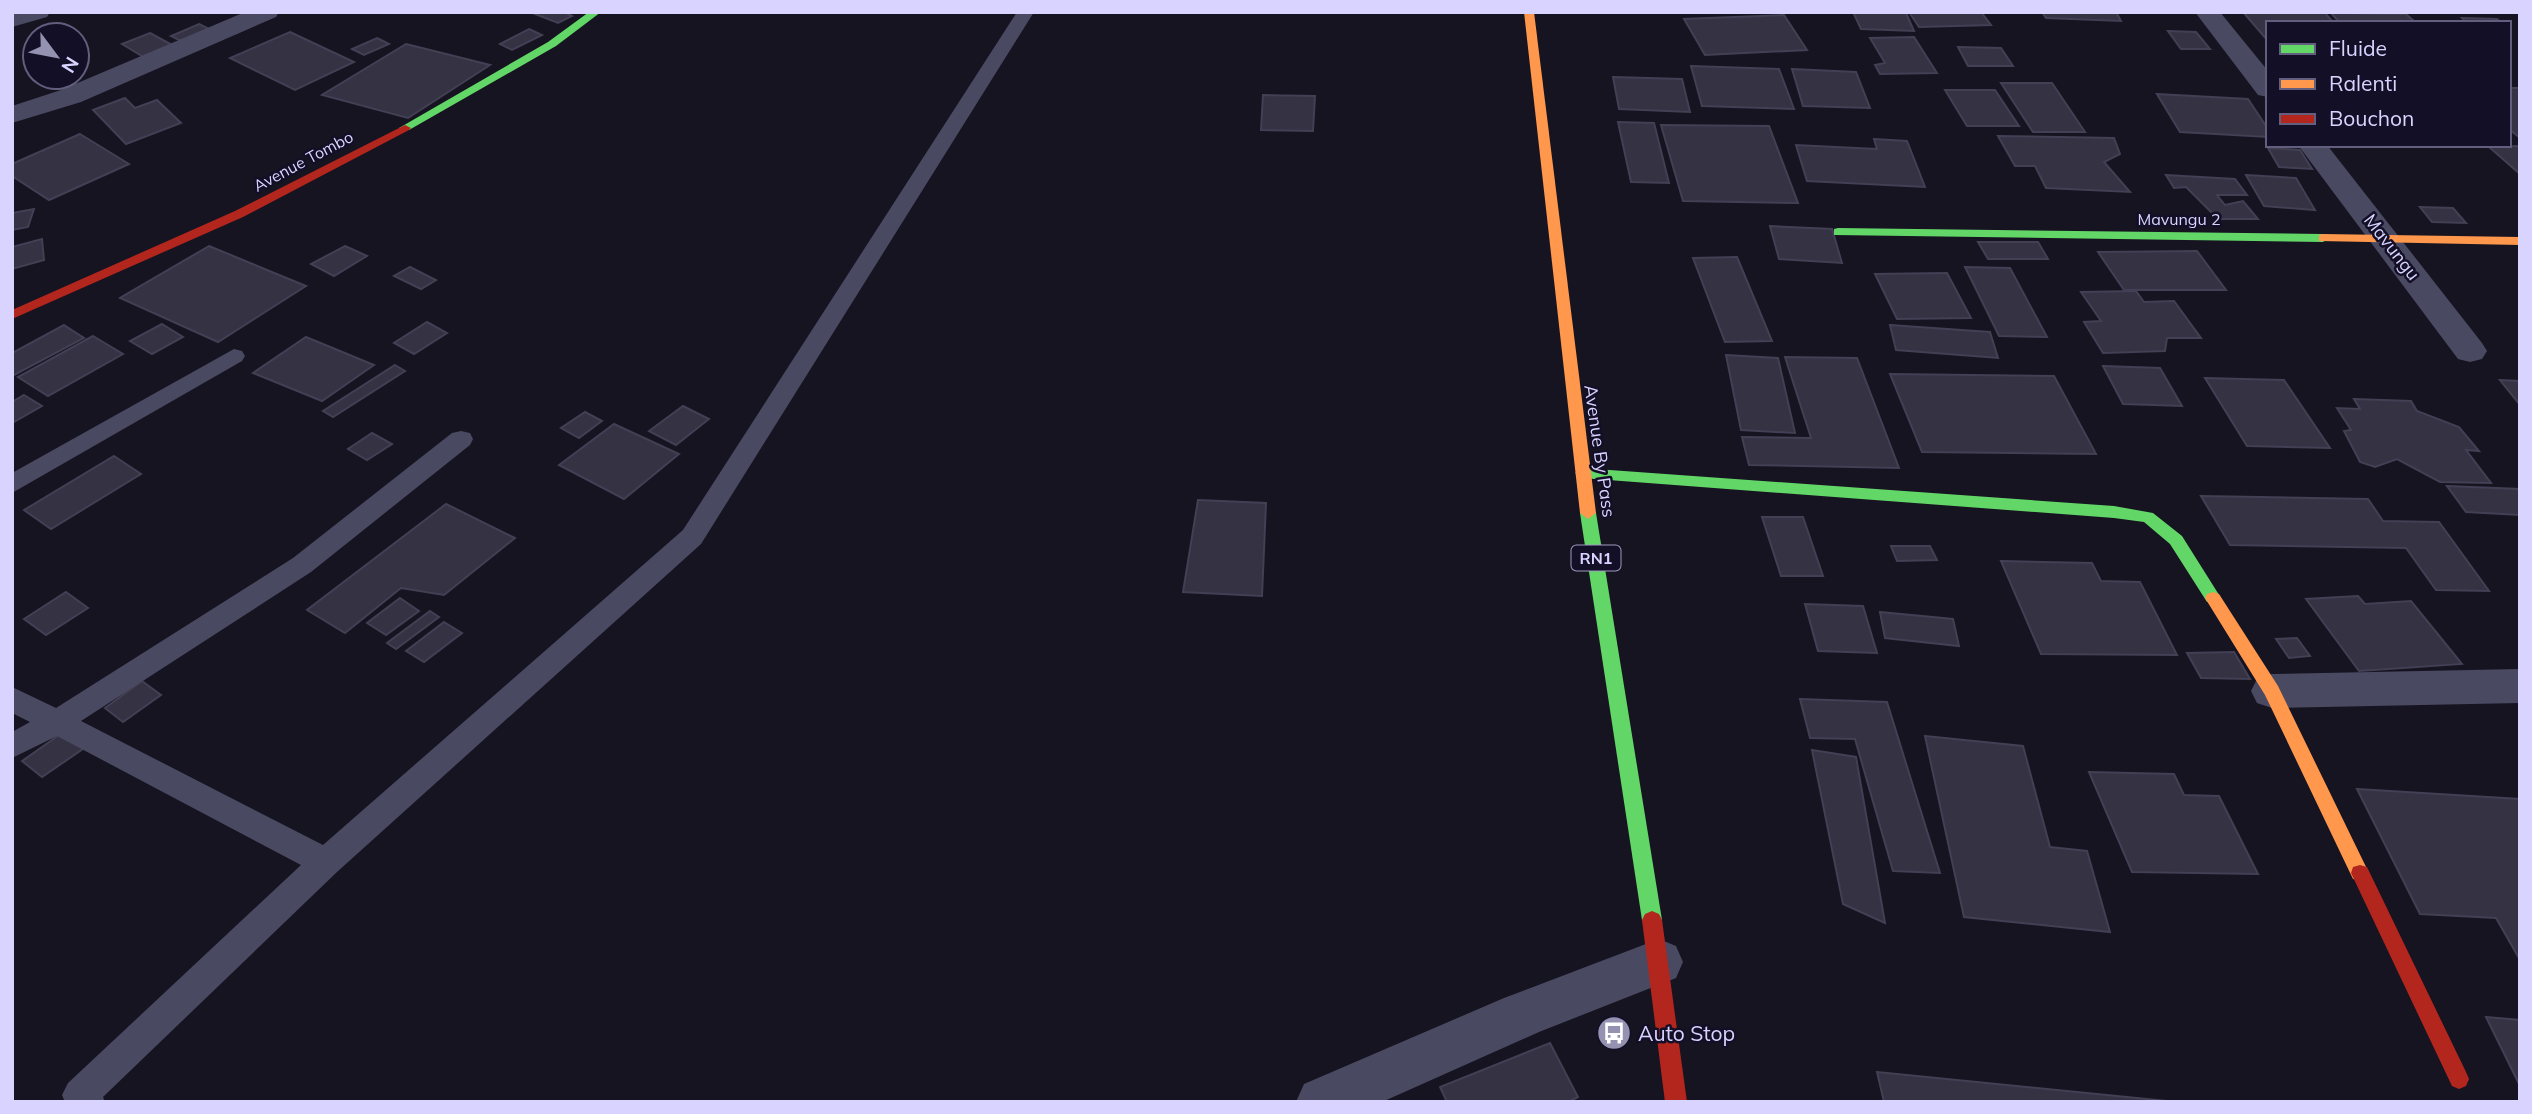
<svg xmlns="http://www.w3.org/2000/svg" width="2532" height="1114" viewBox="0 0 2532 1114" font-family="Mulish,sans-serif">
<style>
.building{fill:#343243;stroke:#433f54;stroke-width:2}
.lines{fill:none;stroke-linecap:round;stroke-linejoin:round}
.lane{fill:#4a4962;fill-rule:evenodd}
.street{fill:#4a4962;fill-rule:evenodd}
.fast{fill:#63d668;fill-rule:evenodd}
.slow{fill:#ff974d;fill-rule:evenodd}
.jam{fill:#b3261e;fill-rule:evenodd}
.labels{text-anchor:middle;dominant-baseline:central;stroke-width:5;stroke-linejoin:round;paint-order:stroke}
.far-street-label{font-size:16px;fill:#d9d4ff;stroke:#130f26}
.shield{fill:#130f26;stroke:#9e99be;stroke-width:2}
.shield-label{font-size:16px;font-weight:bold;fill:#d9d4ff}
.street-label{font-size:18px;fill:#d9d4ff;stroke:#130f26}
.near-poi-label{font-size:21px;fill:#d9d4ff;stroke:#130f26;text-anchor:start}
</style>
<rect width="100%" height="100%" fill="#161421"/>
<!-- building -->
<g class="building">
<polygon points="530,12 564,12 572,16 558,23"/>
<polygon points="1853,12 1906,13 1914,31 1861,29"/>
<polygon points="1909,12 1981,12 1991,25 1919,27"/>
<polygon points="2042,12 2116,12 2121,21 2046,18"/>
<polygon points="2243,12 2324,12 2334,23 2268,23 2268,41"/>
<polygon points="2331,13 2406,14 2416,23 2340,23"/>
<polygon points="1784,15 1807,50 1705,55 1684,19"/>
<polygon points="2462,18 2497,19 2502,23 2467,23"/>
<polygon points="199,24 209,29 181,41 171,36"/>
<polygon points="529,29 542,35 512,50 500,44"/>
<polygon points="2168,31 2196,32 2210,49 2181,49"/>
<polygon points="290,32 354,62 295,90 230,58"/>
<polygon points="150,33 174,46 145,58 122,44"/>
<polygon points="1914,37 1937,73 1880,74 1875,65 1885,63 1870,38"/>
<polygon points="377,38 389,44 364,55 352,49"/>
<polygon points="406,44 490,65 408,118 322,95"/>
<polygon points="1958,47 2001,48 2013,66 1968,66"/>
<polygon points="1691,66 1779,69 1794,109 1702,106"/>
<polygon points="1792,69 1856,72 1870,108 1803,106"/>
<polygon points="1613,77 1682,79 1690,112 1619,109"/>
<polygon points="2001,83 2052,83 2085,132 2033,132"/>
<polygon points="2509,88 2520,88 2520,138 2509,129"/>
<polygon points="1945,90 1995,90 2019,126 1967,126"/>
<polygon points="2157,94 2248,99 2268,129 2268,137 2180,132"/>
<polygon points="1263,95 1315,96 1313,131 1261,130"/>
<polygon points="125,98 135,108 157,100 181,123 126,144 93,110"/>
<polygon points="1618,122 1654,123 1669,183 1631,182"/>
<polygon points="1661,125 1769,126 1798,203 1683,201"/>
<polygon points="80,134 129,164 49,200 12,176 12,164"/>
<polygon points="1998,136 2114,138 2120,154 2104,162 2130,192 2046,188 2035,166 2015,166"/>
<polygon points="1874,139 1907,141 1925,187 1807,181 1796,145 1877,149"/>
<polygon points="2520,146 2520,174 2489,147"/>
<polygon points="2268,148 2300,150 2312,169 2279,167"/>
<polygon points="2166,175 2235,179 2247,195 2217,195 2225,205 2243,201 2258,219 2218,219 2186,187 2174,188"/>
<polygon points="2246,175 2296,178 2315,210 2264,206"/>
<polygon points="2420,207 2453,208 2466,223 2432,222"/>
<polygon points="34,209 28,227 12,230 12,213"/>
<polygon points="1770,226 1832,229 1842,263 1779,259"/>
<polygon points="42,239 44,260 12,269 12,247"/>
<polygon points="1978,242 2038,242 2048,259 1988,259"/>
<polygon points="209,246 306,286 218,342 120,298"/>
<polygon points="345,246 367,256 334,276 311,264"/>
<polygon points="2197,251 2226,290 2124,290 2098,252"/>
<polygon points="1737,257 1772,341 1725,342 1693,258"/>
<polygon points="410,267 436,280 421,289 394,276"/>
<polygon points="1965,267 2010,268 2047,337 1999,336"/>
<polygon points="1947,273 1971,318 1897,319 1875,274"/>
<polygon points="2136,291 2144,302 2174,301 2201,338 2167,338 2165,351 2103,353 2084,322 2101,321 2081,292"/>
<polygon points="427,322 447,333 414,354 394,343"/>
<polygon points="162,324 183,337 152,354 130,341"/>
<polygon points="64,325 84,338 12,376 12,353"/>
<polygon points="1890,325 1990,332 1998,358 1896,350"/>
<polygon points="93,336 123,354 48,396 18,377"/>
<polygon points="306,337 374,365 322,401 253,373"/>
<polygon points="1726,355 1778,358 1795,433 1741,430"/>
<polygon points="1785,357 1857,358 1899,468 1749,465 1742,437 1811,438"/>
<polygon points="395,365 405,371 333,417 323,411"/>
<polygon points="2103,366 2160,368 2182,406 2123,404"/>
<polygon points="1890,374 2054,376 2096,454 1922,452"/>
<polygon points="2205,378 2284,380 2330,448 2247,446"/>
<polygon points="2500,380 2520,381 2520,405"/>
<polygon points="24,395 42,406 12,423 12,402"/>
<polygon points="2354,399 2411,401 2417,411 2459,427 2479,451 2466,450 2491,483 2440,482 2397,459 2375,467 2360,462 2344,431 2351,430 2337,408 2360,409"/>
<polygon points="683,406 709,419 676,445 649,431"/>
<polygon points="585,412 602,421 579,438 561,428"/>
<polygon points="614,424 679,454 624,499 559,465"/>
<polygon points="372,433 392,444 367,460 348,449"/>
<polygon points="114,456 141,474 51,529 24,510"/>
<polygon points="2447,486 2520,489 2520,515 2466,512"/>
<polygon points="2201,496 2368,499 2383,521 2439,522 2489,591 2436,590 2406,548 2230,545"/>
<polygon points="1198,500 1266,503 1262,596 1183,592"/>
<polygon points="446,504 515,538 444,595 401,588 345,633 307,610"/>
<polygon points="1762,517 1803,517 1823,576 1781,576"/>
<polygon points="1891,546 1930,546 1937,560 1897,561"/>
<polygon points="2001,561 2092,563 2101,581 2140,582 2177,655 2041,654"/>
<polygon points="66,592 88,608 46,635 24,619"/>
<polygon points="2358,596 2365,604 2411,601 2462,664 2359,671 2306,599"/>
<polygon points="400,598 419,611 386,635 367,623"/>
<polygon points="1805,604 1863,606 1877,653 1818,651"/>
<polygon points="430,611 439,617 396,649 387,643"/>
<polygon points="1880,612 1953,619 1959,646 1885,638"/>
<polygon points="444,622 462,633 424,662 406,651"/>
<polygon points="2297,638 2310,656 2289,658 2276,639"/>
<polygon points="2234,652 2250,679 2201,678 2187,653"/>
<polygon points="142,681 161,695 123,722 105,708"/>
<polygon points="1800,699 1887,702 1940,873 1893,871 1855,739 1810,738"/>
<polygon points="62,733 83,749 42,777 22,761"/>
<polygon points="1925,736 2023,746 2050,847 2087,851 2110,932 1964,917"/>
<polygon points="1812,750 1856,757 1885,923 1843,904"/>
<polygon points="2089,772 2174,774 2184,795 2219,796 2258,874 2132,872"/>
<polygon points="2357,789 2520,799 2520,960 2496,918 2420,914"/>
<polygon points="2486,1017 2520,1020 2520,1086"/>
<polygon points="1550,1043 1578,1097 1568,1102 1447,1102 1440,1087"/>
<polygon points="1877,1072 2177,1102 1884,1102"/>
</g>
<g class="lines">
<!-- lane -->
<g class="lane">
<polygon points="1017,12 1034,12 701,544 337,872 103,1097 105,1102 65,1102 62,1095 68,1083 301,865 57,736 12,758 12,732 30,722 12,713 12,687 56,708 293,558 452,433 461,431 470,433 473,439 470,445 311,572 81,721 323,845 683,530"/>
<polygon points="234,349 242,351 245,356 242,361 12,493 12,473"/>
</g>
<!-- street -->
<g class="street">
<polygon points="12,12 50,12 47,17 12,27"/>
<polygon points="245,12 279,12 276,17 81,102 12,123 12,106 61,90"/>
<polygon points="2195,12 2220,12 2268,71 2268,97 2258,95"/>
<polygon points="2298,145 2327,145 2482,343 2487,351 2482,359 2470,362 2458,359"/>
<polygon points="2520,669 2520,703 2272,708 2257,703 2251,691 2257,679 2272,674"/>
<polygon points="1659,939 1676,946 1683,962 1676,978 1539,1032 1382,1102 1296,1102 1304,1084 1504,998"/>
</g>
<!-- fast -->
<g class="fast">
<polygon points="589,12 601,12 556,46 409,130 399,128 548,42"/>
<polygon points="1838,228 2323,234 2329,238 2323,242 1834,235 1834,229"/>
<polygon points="1582,468 2114,506 2153,513 2182,536 2221,598 2219,602 2207,602 2170,544 2144,522 2114,518 1582,478 1575,473"/>
<polygon points="1588,507 1596,513 1662,920 1659,926 1652,929 1645,926 1642,920 1580,513"/>
</g>
<!-- slow -->
<g class="slow">
<polygon points="1524,12 1534,12 1596,513 1588,519 1580,513"/>
<polygon points="2323,234 2520,237 2520,245 2319,241 2319,235"/>
<polygon points="2213,592 2219,594 2278,686 2369,873 2367,879 2360,881 2353,879 2265,695 2205,598 2207,594"/>
</g>
<!-- jam -->
<g class="jam">
<polygon points="405,125 411,128 409,130 243,217 12,319 12,310 235,211"/>
<polygon points="2360,865 2367,867 2466,1072 2469,1079 2466,1086 2459,1089 2452,1086 2351,873 2353,867"/>
<polygon points="1652,911 1659,914 1662,920 1687,1102 1665,1102 1642,920 1645,914"/>
</g>
</g>
<!-- icons -->
<defs>
<g id="bus-disc" transform="scale(1.75)"><circle r="9.5" fill="#9591b1" stroke="#130f26"/><path d="M-5-6H5V4H4V6H2V4H-2V6H-4V4H-5ZM-3.5-4V0h7V-4ZM-3.5 1.2v1.5H-2V1.2ZM2 1.2v1.5H3.5V1.2Z" fill="#fff"/></g>
</defs>
<g fill-rule="evenodd">
<use href="#bus-disc" x="1614" y="1033"/>
</g>
<g class="labels">
<!-- far-street labels -->
<g class="far-street-label">
<text transform="translate(303 161) rotate(-28)">Avenue Tombo</text>
<text x="2179" y="219">Mavungu 2</text>
</g>
<!-- shield labels -->
<rect class="shield" x="1571.5" y="545.5" width="49" height="25" rx="5"/>
<g class="shield-label">
<text x="1596" y="558">RN1</text>
</g>
<!-- street labels -->
<g class="street-label">
<text transform="translate(2392 247) rotate(52)">Mavungu</text>
<text transform="translate(1600 451) rotate(82)">Avenue By Pass</text>
</g>
<!-- near-poi labels -->
<g class="near-poi-label">
<text x="1638" y="1033">Auto Stop</text>
</g>
</g>
<!-- border -->
<rect width="2532" height="1114" fill="none" stroke="#d9d4ff" stroke-width="28"/>
<!-- legend -->
<rect x="2266" y="21" width="245" height="126" fill="#130f26" stroke="#625e7d" stroke-width="2"/>
<rect x="2280" y="44" width="35" height="10" fill="#63d668" stroke="#625e7d" stroke-width="2"/>
<text x="2329" y="56" font-size="21" fill="#d9d4ff">Fluide</text>
<rect x="2280" y="79" width="35" height="10" fill="#ff974d" stroke="#625e7d" stroke-width="2"/>
<text x="2329" y="91" font-size="21" fill="#d9d4ff">Ralenti</text>
<rect x="2280" y="114" width="35" height="10" fill="#b3261e" stroke="#625e7d" stroke-width="2"/>
<text x="2329" y="126" font-size="21" fill="#d9d4ff">Bouchon</text>
<!-- north arrow -->
<g transform="translate(56 56) rotate(122)"><circle r="33" fill="#130f26" stroke="#625e7d" stroke-width="2"/>
<path d="M0-5L12 26L0 18L-12 26Z" fill="#9591b1"/>
<text y="-10" font-size="19" font-weight="bold" text-anchor="middle" fill="#d9d4ff">N</text>
</g>
</svg>
